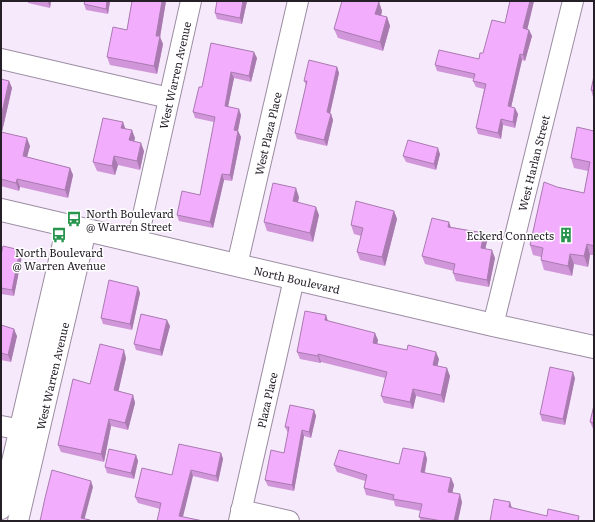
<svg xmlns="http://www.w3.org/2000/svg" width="595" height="522" viewBox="0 0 595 522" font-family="Literata,serif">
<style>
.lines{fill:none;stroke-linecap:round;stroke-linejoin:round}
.street-casing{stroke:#9c8da2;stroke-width:22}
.secondary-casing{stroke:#9c8da2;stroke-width:24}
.street{stroke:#fff;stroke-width:20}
.secondary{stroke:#fff;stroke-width:22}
.wall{fill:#d096d9}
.shaded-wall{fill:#a97ab0}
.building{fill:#f2aefc;stroke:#a97ab0}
.labels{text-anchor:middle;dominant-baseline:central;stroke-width:3;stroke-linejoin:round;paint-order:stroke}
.street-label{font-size:11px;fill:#251f28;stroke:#fff}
.poi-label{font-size:11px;fill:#251f28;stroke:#fff;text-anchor:start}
</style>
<rect width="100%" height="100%" fill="#f6e9fc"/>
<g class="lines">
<!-- street casing -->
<g class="street-casing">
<g id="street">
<polyline points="1,59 169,98"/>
<path id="s1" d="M 137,242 L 191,1"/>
<path id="s2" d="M 237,265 L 298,1"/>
<path id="s3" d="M 493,325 L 573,1"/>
<polyline points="1,426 33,432"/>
<polyline points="1,509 67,226"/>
<polyline points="241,510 289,521"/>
<path id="s4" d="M 18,521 L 86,230"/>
<path id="s5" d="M 239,521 L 294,279"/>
</g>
</g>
<!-- secondary casing -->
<g class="secondary-casing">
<g id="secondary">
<path id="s6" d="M 1,210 L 493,325 L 594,347"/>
</g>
</g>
<!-- street -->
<use href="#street" class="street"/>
<!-- secondary -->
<use href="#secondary" class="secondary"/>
</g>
<!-- wall -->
<g class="wall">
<polygon points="28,1 51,1 50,8 28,3"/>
<polygon points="110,1 108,14 86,10 84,4"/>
<polygon points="132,1 166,1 160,37 163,44 157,74 110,65 107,57 127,30"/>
<polygon points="217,1 247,1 242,24 217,19 215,13"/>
<polygon points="510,1 534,1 527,29 529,30 532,36 525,61 522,60 511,107 518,114 515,128 503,125 501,139 478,134 476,128 484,89 476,87 473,81 474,79 437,71 435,65 479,59 505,23"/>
<polygon points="379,2 382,11 381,16 387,17 390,26 383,51 338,38 334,29"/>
<polygon points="257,58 251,82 234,78 228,106 241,115 238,131 241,137 232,181 224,180 213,228 179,221 177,215 200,195 214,122 195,118 193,112 202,87"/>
<polygon points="337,67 339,73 330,113 331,114 333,120 327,146 297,139 295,133 306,85 304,81"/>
<polygon points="594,76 594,97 593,97 591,90"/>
<polygon points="1,79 9,81 12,88 2,132 30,146 27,157 70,168 73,175 68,198 20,187 19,191 1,186"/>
<polygon points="123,122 125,128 135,138 134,141 144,151 140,170 118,165 115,175 97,171 93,162"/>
<polygon points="594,131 594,255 590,255 588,267 574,264 572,276 544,270 541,260 541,257 533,255 530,245 557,187 584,193 588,171 574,168 571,158"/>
<polygon points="440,154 436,170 406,162 403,156"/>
<polygon points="299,197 298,202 319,215 313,242 267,231 264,222"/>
<polygon points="394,211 397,219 385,266 360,260 357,252 361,236 354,234 351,225"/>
<polygon points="451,227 484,233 487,241 485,249 495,258 489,287 456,281 453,273 454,271 425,264 422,256"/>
<polygon points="20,250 22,256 14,296 1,294 1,255"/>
<polygon points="138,287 140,293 132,330 103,324 101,318"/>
<polygon points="326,315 328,321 378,340 377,344 439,359 437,366 450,376 444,403 416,396 413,409 384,403 381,396 385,378 321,362 320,363 300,359 297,352"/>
<polygon points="1,325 17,336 11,362 1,360"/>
<polygon points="170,326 162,356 136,350 134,344"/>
<polygon points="126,358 118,391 133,395 135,403 128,430 111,426 104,462 61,452 58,445 90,384"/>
<polygon points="575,378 565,425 542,421 540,414"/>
<polygon points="594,405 594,431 590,422"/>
<polygon points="314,410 316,416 311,438 304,436 294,491 268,486 265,480 284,453 288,433 285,427"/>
<polygon points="425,452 427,459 425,473 451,478 454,485 452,493 462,502 458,521 421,521 419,517 421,511 395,506 394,501 366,495 364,488 365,481 337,472 334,465 399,464"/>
<polygon points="221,453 223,459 218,482 193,476 157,521 160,509 138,503 135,497 172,475"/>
<polygon points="136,455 138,461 134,479 107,473 105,467"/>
</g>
<!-- shaded-wall -->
<g class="shaded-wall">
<polygon points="48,1 51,1 50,8 48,2"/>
<polygon points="107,1 110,1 108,14 106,9"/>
<polygon points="162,1 166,1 160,37 163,44 157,74 154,66 156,36"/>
<polygon points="243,1 247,1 242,24 240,18"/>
<polygon points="530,1 534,1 526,35 523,28"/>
<polygon points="379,2 382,11 379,23 375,14"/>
<polygon points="387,17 390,26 383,51 380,42"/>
<polygon points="529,30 532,36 525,61 523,55"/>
<polygon points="254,52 257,58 251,82 249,76"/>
<polygon points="520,54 522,60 510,112 508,106"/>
<polygon points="337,67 339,73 329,118 327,112"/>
<polygon points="231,72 234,78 227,112 225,106"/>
<polygon points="9,81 12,88 1,136 1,117"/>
<polygon points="515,108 518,114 515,128 513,122"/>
<polygon points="239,109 241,115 237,136 234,130"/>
<polygon points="331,114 333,120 327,146 324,140"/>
<polygon points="501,119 503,125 501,139 498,133"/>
<polygon points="123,122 126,131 121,128"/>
<polygon points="132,130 135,138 132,149 129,140"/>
<polygon points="238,131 241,137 232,181 230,175"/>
<polygon points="27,138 30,146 25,164 23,156"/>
<polygon points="141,143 144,151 140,170 137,161"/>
<polygon points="438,148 440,154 436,170 434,164"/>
<polygon points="114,156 118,165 115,175 112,166"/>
<polygon points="70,168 73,175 68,198 65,190"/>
<polygon points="222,174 224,180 213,228 210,222"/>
<polygon points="17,179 20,187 19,191 16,183"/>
<polygon points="296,188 299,197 296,210 293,201"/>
<polygon points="316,207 319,215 313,242 310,233"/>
<polygon points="394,211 397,219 385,266 382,257"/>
<polygon points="449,222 452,230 448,227"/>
<polygon points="484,233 487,241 484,256 481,248"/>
<polygon points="587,244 590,255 588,267 584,256"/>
<polygon points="20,250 22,256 14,296 12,290"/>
<polygon points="492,250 495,258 489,287 487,280"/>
<polygon points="570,254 574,264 572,276 568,266"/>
<polygon points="138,287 140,293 132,330 130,324"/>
<polygon points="326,315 328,322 325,320"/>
<polygon points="167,320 170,326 162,356 160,350"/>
<polygon points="14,329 17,336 11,362 8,355"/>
<polygon points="375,333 378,340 376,350 373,343"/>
<polygon points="124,350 126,358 117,398 114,390"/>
<polygon points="436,352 439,359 436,373 433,365"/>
<polygon points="318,354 321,362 320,363 318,356"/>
<polygon points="447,368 450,376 444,403 441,395"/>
<polygon points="573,372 575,378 565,425 563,419"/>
<polygon points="413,389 416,396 413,409 410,402"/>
<polygon points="133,395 135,403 128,430 125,423"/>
<polygon points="314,410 316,416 311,438 309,432"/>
<polygon points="109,419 111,426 104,462 101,454"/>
<polygon points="302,430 304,436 294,491 292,485"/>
<polygon points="425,452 427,459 423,479 421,472"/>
<polygon points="221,453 223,459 218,482 216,476"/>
<polygon points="136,455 138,461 134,479 131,473"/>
<polygon points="191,470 193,476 182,521 179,516"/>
<polygon points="451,478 454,485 451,499 448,492"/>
<polygon points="91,481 93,487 84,521 81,518"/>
<polygon points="460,494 462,502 458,521 454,521"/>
<polygon points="510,502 512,508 509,507"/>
</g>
<!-- building -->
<g class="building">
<polygon points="85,1 107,1 106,9 84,4"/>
<polygon points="132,1 162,1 156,36 160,36 154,66 107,57 113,27 127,30"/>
<polygon points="217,1 243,1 240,18 215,13"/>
<polygon points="342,1 376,1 379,2 375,14 387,17 380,42 334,29"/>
<polygon points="510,1 530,1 523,28 529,30 523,55 520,54 508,106 515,108 513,122 501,119 498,133 476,128 486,84 473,81 475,74 435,65 439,50 479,59 480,53 483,53 492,20 505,23"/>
<polygon points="211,43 254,52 249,76 231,72 225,106 239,109 234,130 238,131 230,175 222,174 210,222 177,215 182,191 200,195 215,117 193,112 199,87 202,87"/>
<polygon points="309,60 337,67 327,112 331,114 324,140 295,133 307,81 304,81"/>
<polygon points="594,76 594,91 591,90"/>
<polygon points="1,79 9,81 1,117"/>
<polygon points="103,118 123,122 121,128 132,130 129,140 141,143 137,161 114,156 112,166 93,162"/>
<polygon points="577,127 594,131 594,246 587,244 584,256 570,254 568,266 541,260 543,248 530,245 544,182 557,187 584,193 590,162 571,158"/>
<polygon points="1,132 27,138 23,156 70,168 65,190 17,179 16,183 1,179"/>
<polygon points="408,140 438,148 434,164 403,156"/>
<polygon points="273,183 296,188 293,201 316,207 310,233 264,222"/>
<polygon points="356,201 394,211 382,257 357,252 363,228 351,225"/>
<polygon points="432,218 449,222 448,227 484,233 481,248 492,250 487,280 453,273 455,264 422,256"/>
<polygon points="3,246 20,250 12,290 1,288 1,255"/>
<polygon points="109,280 138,287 130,324 101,318"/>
<polygon points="305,311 326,315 325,320 375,333 373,343 407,350 408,345 436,352 433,365 447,368 441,395 413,389 410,402 381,396 387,372 318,354 318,356 297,352"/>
<polygon points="141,314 167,320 160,350 134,344"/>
<polygon points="1,325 14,329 8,355 1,353"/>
<polygon points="100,344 124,350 114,390 133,395 125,423 109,419 101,454 58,445 73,379 90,384"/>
<polygon points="550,367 573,372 563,419 540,414"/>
<polygon points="290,405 314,410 309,432 302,430 292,485 265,480 271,450 284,453 289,427 285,427"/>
<polygon points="594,405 594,423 590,422"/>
<polygon points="179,444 221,453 216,476 191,470 179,516 203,521 157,521 161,503 135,497 142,468 172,475"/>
<polygon points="403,448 425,452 421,472 451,478 448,492 460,494 454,521 442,521 419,517 422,504 393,499 394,495 364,488 367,475 334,465 339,450 399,464"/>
<polygon points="109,449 136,455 131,473 105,467"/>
<polygon points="52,470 91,481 81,518 90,520 90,521 40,521 45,498"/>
<polygon points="494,499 510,502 509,507 547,516 548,509 579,516 578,521 490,521"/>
</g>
<!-- icons -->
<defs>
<g id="bus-bare" transform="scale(1.2)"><path d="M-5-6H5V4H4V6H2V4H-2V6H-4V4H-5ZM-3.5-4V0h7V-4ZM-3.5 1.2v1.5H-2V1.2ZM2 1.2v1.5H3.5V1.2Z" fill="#27954d" stroke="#fff" stroke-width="2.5" paint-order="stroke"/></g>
<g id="building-bare" transform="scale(1.2)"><path d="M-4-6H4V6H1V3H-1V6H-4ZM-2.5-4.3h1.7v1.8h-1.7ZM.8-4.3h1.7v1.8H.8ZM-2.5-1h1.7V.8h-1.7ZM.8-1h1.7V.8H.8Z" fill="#27954d" stroke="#fff" stroke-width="2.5" paint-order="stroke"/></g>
</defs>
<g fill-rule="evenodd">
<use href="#bus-bare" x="74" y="219"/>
<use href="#bus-bare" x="59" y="235"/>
<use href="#building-bare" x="566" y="235"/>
</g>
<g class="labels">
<!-- street labels -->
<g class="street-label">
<text stroke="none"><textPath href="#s1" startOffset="171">West Warren Avenue</textPath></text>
<text stroke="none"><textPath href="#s2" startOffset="135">West Plaza Place</textPath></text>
<text stroke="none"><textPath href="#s3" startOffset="167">West Harlan Street</textPath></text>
<text stroke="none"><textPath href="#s6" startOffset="304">North Boulevard</textPath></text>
<text stroke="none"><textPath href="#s4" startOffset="149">West Warren Avenue</textPath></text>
<text stroke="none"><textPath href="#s5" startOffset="124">Plaza Place</textPath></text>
</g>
<!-- poi labels -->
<g class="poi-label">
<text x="86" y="213">North Boulevard<tspan x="86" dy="13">@ Warren Street</tspan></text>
<text x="554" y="235" text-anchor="end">Eckerd Connects</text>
<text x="59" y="252" text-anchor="middle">North Boulevard<tspan x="59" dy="13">@ Warren Avenue</tspan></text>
</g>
</g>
<!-- border -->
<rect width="595" height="522" fill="none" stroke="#251f28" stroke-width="4"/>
</svg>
